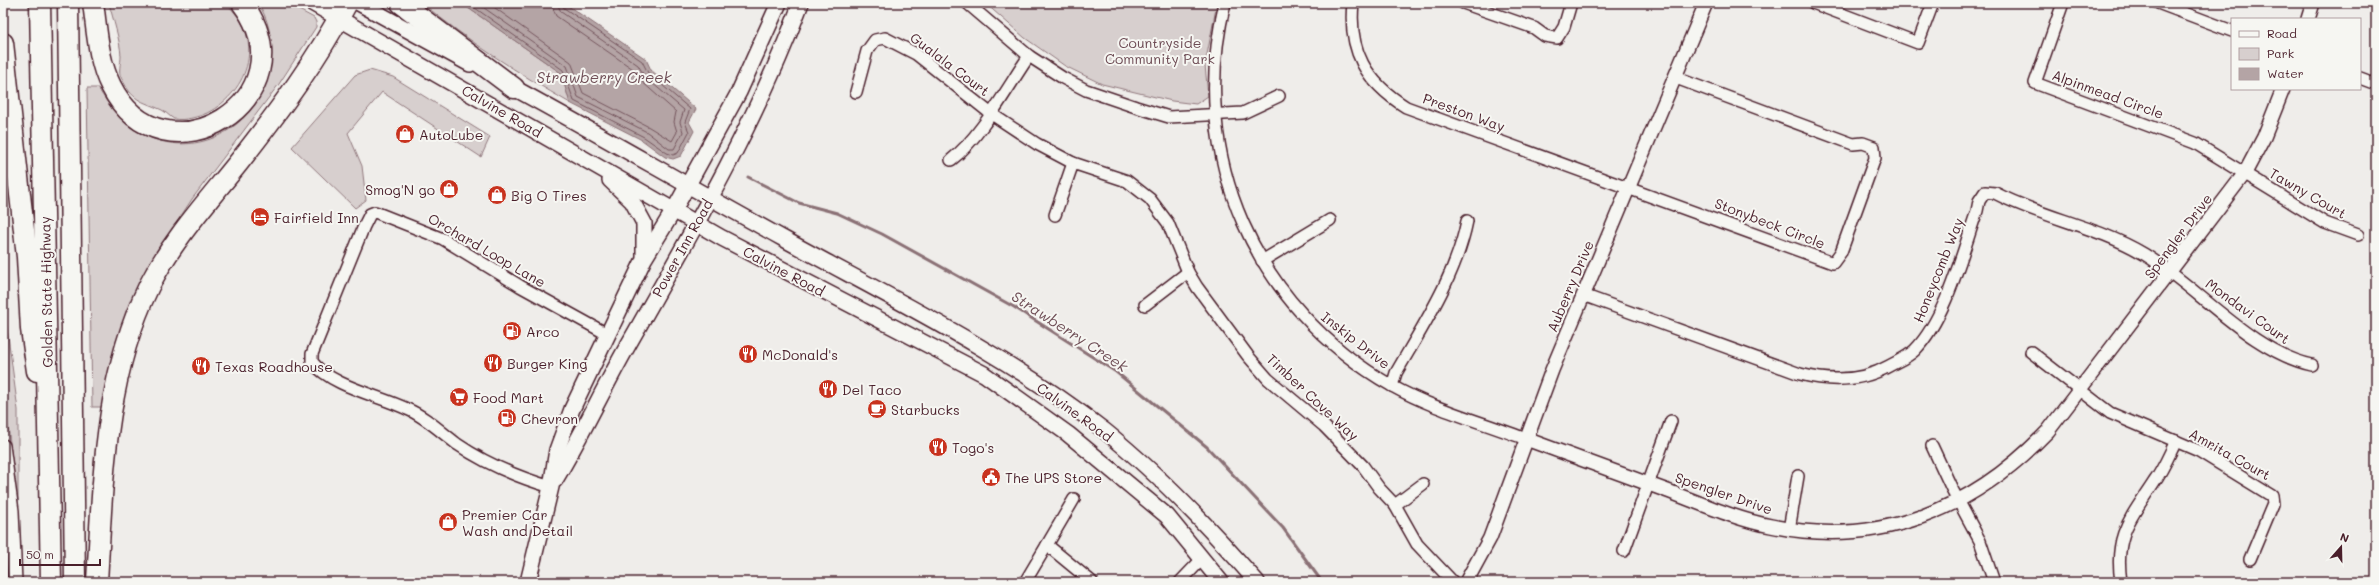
<svg xmlns="http://www.w3.org/2000/svg" width="2379" height="585" viewBox="0 0 2379 585" font-family="Mali,sans-serif">
<style>
.green{fill:#d7cfce;stroke:#90777c}
.water{fill:#b4a4a5;stroke:#8a6f74}
.lines{fill:none;stroke-linecap:round;stroke-linejoin:round}
.shore{stroke:#74545c;stroke-width:1}
.stream{stroke:#8a6f74;stroke-width:3}
.minor-casing{stroke:#4a1f2b;stroke-width:14}
.tertiary-casing{stroke:#4a1f2b;stroke-width:16}
.secondary-casing{stroke:#4a1f2b;stroke-width:18}
.motorway-casing{stroke:#4a1f2b;stroke-width:23}
.minor{stroke:#f6f6f2;stroke-width:11}
.tertiary{stroke:#f6f6f2;stroke-width:13}
.secondary{stroke:#f6f6f2;stroke-width:15}
.motorway{stroke:#f6f6f2;stroke-width:20}
.labels{text-anchor:middle;dominant-baseline:central;stroke-width:4;stroke-linejoin:round;paint-order:stroke}
.park-label{font-size:14px;fill:#6d4b54;stroke:#f6f6f2}
.street-label{font-size:14px;fill:#4a1f2b;stroke:#f6f6f2}
.poi-label{font-size:14px;fill:#4a1f2b;stroke:#f6f6f2;text-anchor:start}
.water-label{font-size:15px;font-style:italic;fill:#6f4e56;stroke:#f6f6f2}
</style>
<rect width="100%" height="100%" fill="#efedea"/>
<filter id="ink" filterUnits="userSpaceOnUse"><feTurbulence type="fractalNoise" baseFrequency=".025" numOctaves="2"/><feDisplacementMap in="SourceGraphic" scale="8" xChannelSelector="R" yChannelSelector="G"/><feConvolveMatrix kernelMatrix="1 2 1 2 8 2 1 2 1" color-interpolation-filters="sRGB"/></filter>
<g filter="url(#ink)">
<!-- green -->
<g class="green">
<path d="M 109,3 L 225,3 C 266,37 250,91 207,113 C 198,117 184,121 174,119 C 170,117 166,112 162,110 C 140,100 133,102 121,77 C 118,72 121,63 121,56 C 120,39 113,20 109,3 Z"/>
<path d="M 258,3 L 286,3 L 314,18 L 316,22 L 316,27 L 279,84 L 192,199 L 155,256 L 104,407 L 92,407 L 87,88 L 98,88 C 110,107 123,126 144,135 C 205,164 268,118 271,55 C 272,37 268,18 258,3 Z"/>
<path d="M 422,3 L 461,3 L 561,73 L 570,103 C 518,73 468,41 422,3 Z"/>
<polygon points="985,3 1217,3 1205,65 1208,96 1196,104 1172,101 1102,84 1065,66 1025,38"/>
<polygon points="370,70 393,77 490,137 481,157 382,92 348,133 362,166 366,200 355,208 292,147 355,75"/>
<polygon points="3,299 18,410 18,507 3,386"/>
</g>
<!-- water -->
<polygon class="water" points="461,3 564,3 646,59 651,70 696,109 689,122 694,131 681,156 673,159 665,157 642,140 570,103 561,73"/>
<g class="lines">
<!-- shore -->
<g class="shore">
<polyline points="468,3 563,70 574,101 644,137 667,153 673,155 678,153 689,132 685,122 690,109 648,73 642,61 564,8 562,3"/>
<polyline points="477,3 567,66 578,97 647,132 669,149 674,149 683,132 680,122 684,110 645,77 638,65 561,12 557,3"/>
<polyline points="488,3 571,62 583,93 649,127 672,141 677,132 674,122 676,112 641,81 633,69 556,16 551,3"/>
</g>
<!-- stream -->
<polyline class="stream" points="748,177 799,203 837,213 882,234 1014,307 1116,372 1207,447 1283,528 1322,582"/>
<!-- minor casing -->
<g class="minor-casing">
<g id="minor">
<polyline points="967,3 1029,56 1063,78 1086,90 1136,107 1169,117 1243,113 1279,96"/>
<path d="M 1225,3 C 1187,156 1255,308 1392,386 C 1433,409 1482,422 1526,439"/>
<path d="M 1353,3 C 1348,51 1366,82 1406,107 L 1833,263 L 1841,252 L 1875,158 L 1874,147 L 1863,143 L 1853,144 L 1676,78"/>
<polyline points="1463,3 1534,28 1545,36 1557,38 1564,27 1571,3"/>
<polyline points="1813,3 1918,43 1933,3"/>
<polyline points="2063,3 2035,83 2195,143 2325,223 2358,235"/>
<polyline points="2158,3 2232,31"/>
<polyline points="2360,78 2376,84"/>
<polyline points="856,92 867,51 875,40 885,38 916,54 990,113 1037,144 1073,163 1127,181 1150,199 1168,223 1188,272 1197,287 1248,356 1268,379 1324,426 1363,466 1379,488 1395,505 1417,544 1453,582"/>
<path d="M 951,160 C 981,137 1007,88 1029,56"/>
<polyline points="1055,215 1073,163"/>
<polyline points="1262,261 1330,220"/>
<path d="M 1583,295 L 1800,374 C 1831,382 1861,382 1889,366 C 1898,361 1908,357 1915,350 C 1946,318 1962,253 1977,211 L 1979,201 L 1985,192 L 1995,193 C 2043,218 2097,226 2144,254 C 2198,287 2251,352 2312,365"/>
<polyline points="1145,305 1188,272"/>
<polyline points="2031,352 2110,413 2199,451 2272,496 2273,504 2250,559"/>
<path d="M 1392,386 L 1396,373 C 1424,324 1456,276 1467,221"/>
<polyline points="1932,446 1952,489 1980,541 1994,582"/>
<path d="M 551,487 C 517,477 486,464 457,444 C 441,432 426,417 407,409 C 378,395 333,387 312,362 L 312,354 L 364,226 L 370,214 L 375,212 L 443,239 L 520,286 L 607,334"/>
<polyline points="1395,505 1423,484"/>
<polyline points="1789,530 1798,476"/>
<polyline points="1047,545 1074,499"/>
<polyline points="1624,551 1671,421"/>
<polyline points="1025,582 1047,545 1092,582"/>
<polyline points="1180,582 1202,559"/>
<path d="M 2121,582 C 2114,535 2130,519 2154,482 C 2163,470 2169,455 2176,441"/>
</g>
</g>
<!-- tertiary casing -->
<g class="tertiary-casing">
<g id="tertiary">
<polyline points="2308,19 2313,3"/>
<path d="M 1526,439 C 1573,456 1619,473 1665,490 C 1700,503 1735,519 1771,526 C 1880,549 1973,509 2048,431 L 2245,173 L 2264,137 L 2283,89"/>
<polyline points="3,446 12,511 15,582"/>
<polyline points="1466,582 1490,538 1552,370 1706,3"/>
</g>
</g>
<!-- secondary casing -->
<g class="secondary-casing">
<g id="secondary">
<polyline points="312,3 722,238 984,374 1068,434 1167,516 1221,582"/>
<polyline points="359,3 470,64"/>
<path d="M 505,83 C 599,134 691,188 784,239 C 893,299 1006,354 1105,431 C 1161,476 1210,528 1257,582"/>
<polyline points="610,180 632,201 644,223 644,258"/>
<path d="M 555,480 C 581,437 602,391 627,347 C 690,236 756,123 801,3"/>
<polyline points="528,582 551,487 557,450 572,409 644,259 674,210 739,92 779,3"/>
</g>
</g>
<!-- motorway casing -->
<g class="motorway-casing">
<g id="motorway">
<polyline points="40,3 51,582"/>
<polyline points="68,3 75,582"/>
<path d="M 93,3 C 97,30 98,61 111,86 C 163,190 314,98 242,3"/>
<polyline points="401,3 514,88"/>
<polyline points="3,43 27,257 31,329 37,371"/>
<path d="M 97,582 C 103,481 104,378 149,286 C 172,240 208,201 239,162 C 279,111 317,60 347,3"/>
</g>
</g>
<!-- minor -->
<use href="#minor" class="minor"/>
<!-- tertiary -->
<use href="#tertiary" class="tertiary"/>
<!-- secondary -->
<use href="#secondary" class="secondary"/>
<!-- motorway -->
<use href="#motorway" class="motorway"/>
</g>
</g>
<!-- icons -->
<defs>
<g id="shop-disc" transform="scale(1)"><circle r="9.5" fill="#c8321e" stroke="#f6f6f2"/><path d="M-5-2.5h2.3a2.7 3.5 0 0 1 5.4 0H5L5.5 6h-11ZM-1.5-2.5h3a1.5 2.3 0 0 0-3 0Z" fill="#fff"/></g>
<g id="hotel-disc" transform="scale(1)"><circle r="9.5" fill="#c8321e" stroke="#f6f6f2"/><path d="M-6-4.5h1.5V1H6V5H4.5V3h-9V5H-6ZM-4 0a1.8 1.8 0 1 1 3.6 0ZM.5 0V-2.5h3Q6-2.5 6 0Z" fill="#fff"/></g>
<g id="fuel-disc" transform="scale(1)"><circle r="9.5" fill="#c8321e" stroke="#f6f6f2"/><path d="M-5.5-6h7V0h2V4h1.3V-2.5L3-4.5l.8-.8L6-3V5H2.5V1h-1V6h-7ZM-4.2-4.7v3.2H.2V-4.7Z" fill="#fff"/></g>
<g id="restaurant-disc" transform="scale(1)"><circle r="9.5" fill="#c8321e" stroke="#f6f6f2"/><path d="M-5-6h1v4h1v-4h1v4h1v-4h1v5L-1.5 .5V6h-2V.5L-5-1ZM5-6V6H3V1.5H1.5Q1.5-4 5-6Z" fill="#fff"/></g>
<g id="supermarket-disc" transform="scale(1)"><circle r="9.5" fill="#c8321e" stroke="#f6f6f2"/><path d="M-6-5.5h2.5l.6 2H6L4.5 2H-2.5L-4.4-4H-6ZM-1.5 3.2a1.3 1.3 0 1 0 .1 0ZM3 3.2a1.3 1.3 0 1 0 .1 0Z" fill="#fff"/></g>
<g id="cafe-disc" transform="scale(1)"><circle r="9.5" fill="#c8321e" stroke="#f6f6f2"/><path d="M-5.5-4.5H6V0H3Q3 3.5 0 3.5H-2.5Q-5.5 3.5-5.5 0ZM3-3.2v2h1.7v-2ZM-6 4.5H4V6H-6Z" fill="#fff"/></g>
<g id="civic-disc" transform="scale(1)"><circle r="9.5" fill="#c8321e" stroke="#f6f6f2"/><path d="M-.6-6.5H3V-4.5H.6V-3L4-1V1h2V6H-6V1h2V-1L-.6-3ZM-1.2 2.5V6h2.4V2.5Z" fill="#fff"/></g>
</defs>
<g fill-rule="evenodd">
<use href="#shop-disc" x="405" y="134"/>
<use href="#shop-disc" x="449" y="189"/>
<use href="#shop-disc" x="497" y="195"/>
<use href="#hotel-disc" x="260" y="217"/>
<use href="#fuel-disc" x="512" y="331"/>
<use href="#restaurant-disc" x="748" y="354"/>
<use href="#restaurant-disc" x="493" y="363"/>
<use href="#restaurant-disc" x="201" y="366"/>
<use href="#restaurant-disc" x="828" y="389"/>
<use href="#supermarket-disc" x="459" y="397"/>
<use href="#cafe-disc" x="877" y="409"/>
<use href="#fuel-disc" x="507" y="418"/>
<use href="#restaurant-disc" x="938" y="447"/>
<use href="#civic-disc" x="991" y="477"/>
<use href="#shop-disc" x="448" y="522"/>
</g>
<g class="labels">
<!-- park labels -->
<g class="park-label">
<text x="1160" y="42">Countryside<tspan x="1160" dy="16">Community Park</tspan></text>
</g>
<!-- street labels -->
<g class="street-label">
<text transform="translate(950 64) rotate(37)">Gualala Court</text>
<text transform="translate(2108 94) rotate(20)">Alpinmead Circle</text>
<text transform="translate(502 111) rotate(30)">Calvine Road</text>
<text transform="translate(1464 112) rotate(20)">Preston Way</text>
<text transform="translate(2308 193) rotate(30)">Tawny Court</text>
<text transform="translate(1770 223) rotate(21)">Stonybeck Circle</text>
<text transform="translate(2178 236) rotate(-53)">Spengler Drive</text>
<text transform="translate(682 248) rotate(-61)">Power Inn Road</text>
<text transform="translate(487 250) rotate(30)">Orchard Loop Lane</text>
<text transform="translate(1938 270) rotate(-68)">Honeycomb Way</text>
<text transform="translate(784 271) rotate(28)">Calvine Road</text>
<text transform="translate(1570 286) rotate(-67)">Auberry Drive</text>
<text transform="translate(46 292) rotate(-91)">Golden State Highway</text>
<text transform="translate(2248 311) rotate(36)">Mondavi Court</text>
<text transform="translate(1356 340) rotate(38)">Inskip Drive</text>
<text transform="translate(1313 397) rotate(43)">Timber Cove Way</text>
<text transform="translate(1075 412) rotate(36)">Calvine Road</text>
<text transform="translate(2230 454) rotate(29)">Amrita Court</text>
<text transform="translate(1724 493) rotate(19)">Spengler Drive</text>
</g>
<!-- poi labels -->
<g class="poi-label">
<text x="419" y="134">AutoLube</text>
<text x="435" y="189" text-anchor="end">Smog'N go</text>
<text x="511" y="195">Big O Tires</text>
<text x="274" y="217">Fairfield Inn</text>
<text x="526" y="331">Arco</text>
<text x="762" y="354">McDonald's</text>
<text x="507" y="363">Burger King</text>
<text x="215" y="366">Texas Roadhouse</text>
<text x="842" y="389">Del Taco</text>
<text x="473" y="397">Food Mart</text>
<text x="891" y="409">Starbucks</text>
<text x="521" y="418">Chevron</text>
<text x="952" y="447">Togo's</text>
<text x="1005" y="477">The UPS Store</text>
<text x="462" y="514">Premier Car<tspan x="462" dy="16">Wash and Detail</tspan></text>
</g>
<!-- water labels -->
<g class="water-label">
<text x="604" y="77">Strawberry Creek</text>
<text transform="translate(1070 331) rotate(33)">Strawberry Creek</text>
</g>
</g>
<!-- margin -->
<rect width="2379" height="585" fill="none" stroke="#f6f6f2" stroke-width="16"/>
<rect x="8" y="8" width="2363" height="569" fill="none" stroke="#4a1f2b" stroke-width="1.5" filter="url(#ink)"/>
<!-- legend -->
<rect x="2231" y="18" width="130" height="72" fill="#f6f6f2" stroke="#b1a0a2"/>
<rect x="2239" y="31" width="20" height="6" fill="#f6f6f2" stroke="#b1a0a2"/>
<text x="2267" y="38" font-size="12" fill="#4a1f2b">Road</text>
<rect x="2239" y="48" width="20" height="12" fill="#d7cfce" stroke="#b1a0a2"/>
<text x="2267" y="58" font-size="12" fill="#4a1f2b">Park</text>
<rect x="2239" y="68" width="20" height="12" fill="#b4a4a5" stroke="#b1a0a2"/>
<text x="2267" y="78" font-size="12" fill="#4a1f2b">Water</text>
<!-- north arrow -->
<g transform="translate(2341 547) rotate(20)" stroke="#f6f6f2" stroke-width="3" paint-order="stroke">
<path d="M0-3L7 15L0 10L-7 15Z" fill="#4a1f2b"/>
<text y="-6" font-size="11" font-weight="bold" text-anchor="middle" fill="#4a1f2b">N</text>
</g>
<!-- scale -->
<path d="M20 559v6h80v-6" fill="none" stroke="#4a1f2b" stroke-width="2"/>
<text x="26" y="559" font-size="12" fill="#4a1f2b" stroke="#f6f6f2" stroke-width="3" paint-order="stroke">50 m</text>
</svg>
